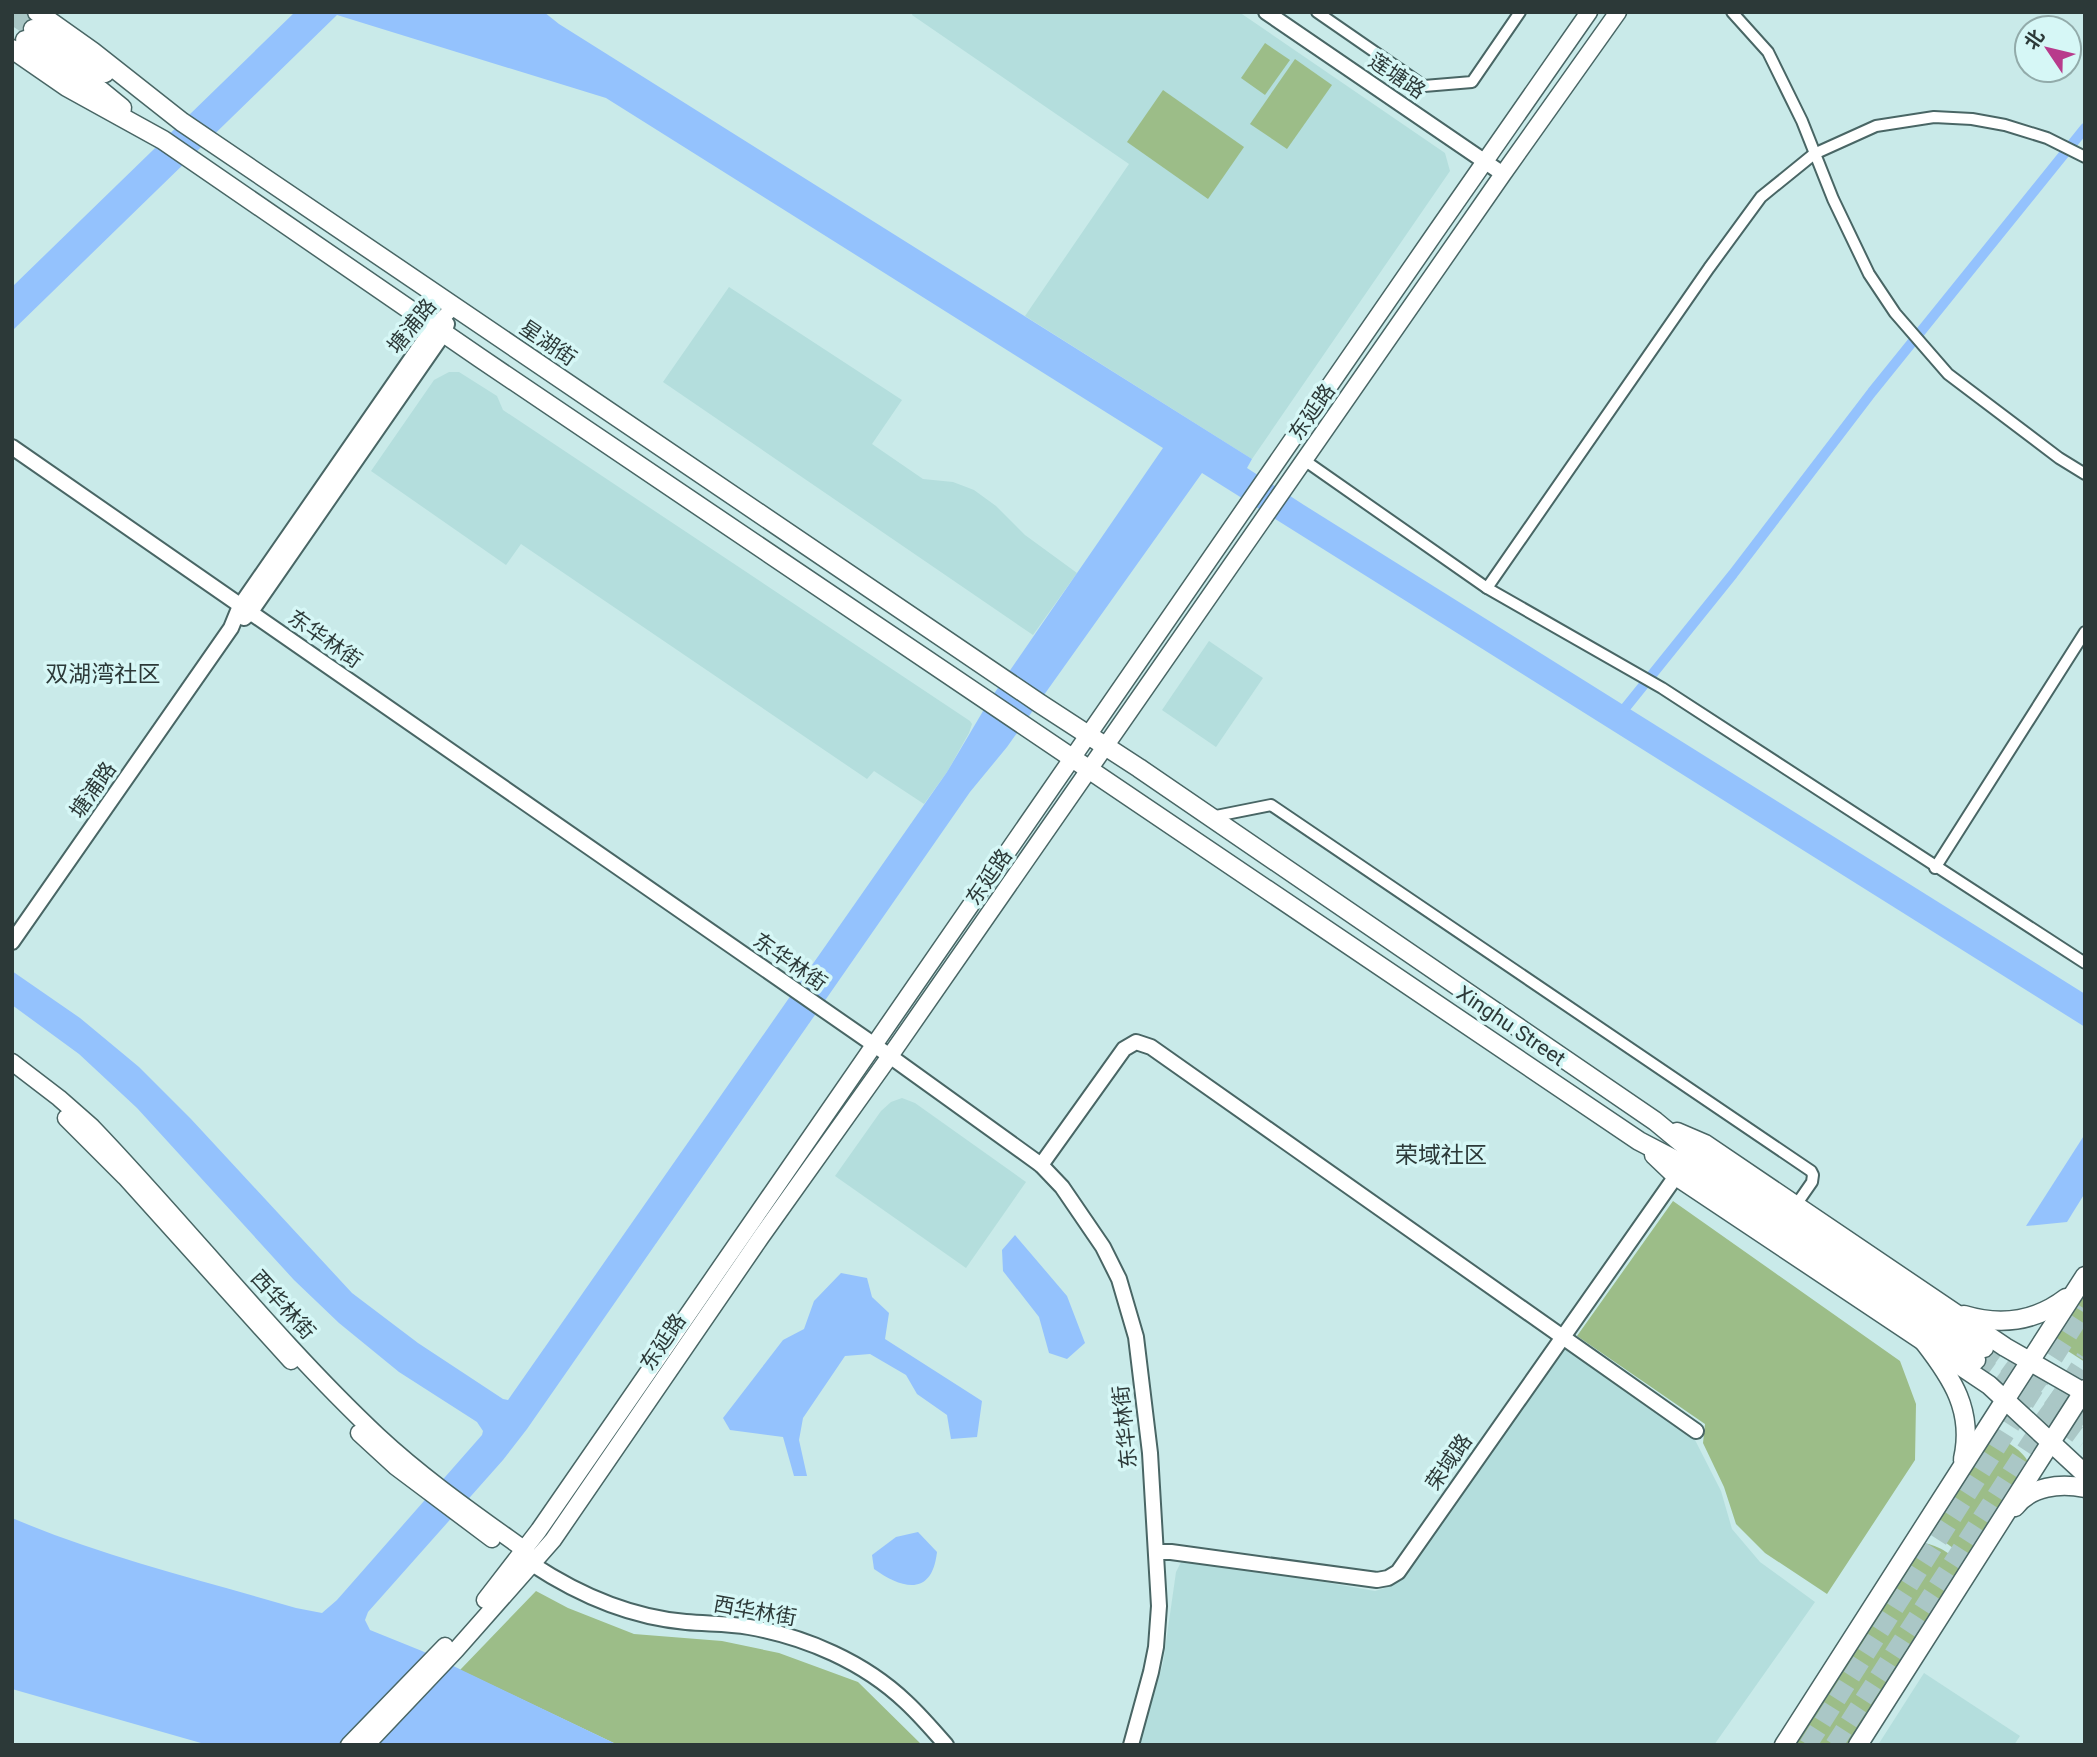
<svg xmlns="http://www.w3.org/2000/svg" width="2097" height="1757" viewBox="0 0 2097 1757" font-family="Roboto,'Noto Sans SC',sans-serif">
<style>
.built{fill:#b4dedd}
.green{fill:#9cbd88}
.water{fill:#94c2fd}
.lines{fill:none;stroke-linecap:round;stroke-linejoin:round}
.canal{stroke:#94c2fd;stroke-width:10}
.primary-tunnel{stroke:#aac7c6;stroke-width:18;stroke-dasharray:18 9;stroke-linecap:butt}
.trunk-tunnel{stroke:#aac7c6;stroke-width:18;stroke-dasharray:18 9;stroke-linecap:butt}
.minor-casing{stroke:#496665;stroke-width:14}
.tertiary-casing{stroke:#496665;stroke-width:18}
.secondary-casing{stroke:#496665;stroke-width:19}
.primary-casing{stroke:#496665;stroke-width:21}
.trunk-casing{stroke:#496665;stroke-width:21}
.minor{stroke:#fff;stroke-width:10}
.tertiary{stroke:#fff;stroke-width:14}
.secondary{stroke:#fff;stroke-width:16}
.primary{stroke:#fff;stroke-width:18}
.trunk{stroke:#fff;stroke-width:18}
.labels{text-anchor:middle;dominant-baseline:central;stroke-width:7;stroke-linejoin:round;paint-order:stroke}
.street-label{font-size:21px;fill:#2c3938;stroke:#d6f7f6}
.neighbourhood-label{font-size:23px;fill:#2c3938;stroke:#d6f7f6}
</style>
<rect width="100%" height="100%" fill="#c9eae9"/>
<!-- built -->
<g class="built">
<polygon points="913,12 1239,12 1445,153 1450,171 1252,459 1025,316 1129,164 912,15"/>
<polygon points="729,287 902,400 872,444 923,479 953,482 974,490 996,506 1025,535 1077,573 1033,635 663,382"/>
<polygon points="449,372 459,372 497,396 503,410 970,721 972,724 969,733 947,772 924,804 874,771 867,779 521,544 506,565 371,471 434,380"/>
<polygon points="1209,641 1263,678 1216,747 1162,710"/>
<polygon points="902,1098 915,1103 1026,1182 966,1268 835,1176 881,1111 891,1102"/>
<polygon points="1566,1344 1694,1438 1721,1491 1732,1529 1760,1562 1815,1602 1714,1745 1139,1745 1163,1663 1176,1572 1181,1562 1188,1558 1375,1591 1388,1587 1406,1573"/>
<polygon points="1924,1673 2020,1736 2014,1745 1878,1745"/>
</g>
<!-- green -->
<g class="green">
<polygon points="1265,43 1290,60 1265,95 1241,78"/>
<polygon points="1295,59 1332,85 1287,149 1250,124"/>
<polygon points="1163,90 1244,147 1208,199 1127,142"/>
<polygon points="1673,1201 1900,1361 1916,1404 1915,1460 1827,1594 1765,1553 1736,1524 1724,1487 1703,1443 1705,1424 1577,1336"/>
<polygon points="2085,1285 2085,1362 2060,1346 2055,1336"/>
<path d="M 1993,1437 C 2005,1439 2023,1451 2028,1462 L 1968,1557 L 1965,1557 L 1930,1531 L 1988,1439 Z"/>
<path d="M 1923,1543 C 1938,1545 1956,1555 1962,1570 L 1953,1585 L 1848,1745 L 1794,1745 Z"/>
<polygon points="536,1591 568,1608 634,1634 722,1641 779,1653 858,1682 922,1745 618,1745 460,1670"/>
</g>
<!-- water -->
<g class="water">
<path d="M 295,12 L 544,12 L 559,24 L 1252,459 L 1247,468 L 1304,505 L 2085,994 L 2085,1027 L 1202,473 L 1007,747 L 970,792 L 527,1429 L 503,1460 L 368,1612 L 365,1620 L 370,1630 L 422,1651 L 618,1745 L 208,1745 L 12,1689 L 12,1518 C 104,1557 201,1580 296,1608 L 322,1613 L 337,1600 L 482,1435 L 483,1431 L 477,1422 L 399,1372 L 339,1323 L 294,1280 L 137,1108 L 79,1054 L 12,1005 L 12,971 L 80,1018 L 139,1067 L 191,1119 L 352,1293 L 418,1343 L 503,1399 L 508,1400 L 947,772 L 989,701 L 1163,448 L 606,98 L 337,15 L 12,331 L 12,287 Z"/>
<polygon points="2085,1134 2085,1193 2067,1222 2026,1226"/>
<polygon points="1015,1235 1067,1296 1085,1343 1067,1359 1049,1353 1039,1317 1003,1271 1002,1250"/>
<polygon points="841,1273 867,1278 872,1297 889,1313 885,1339 982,1401 977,1437 951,1439 947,1415 917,1394 906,1375 870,1354 845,1356 803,1418 799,1440 807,1476 794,1476 783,1437 730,1430 723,1418 783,1340 804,1329 814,1301"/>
<path d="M 918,1532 L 937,1552 C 932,1597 902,1589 874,1569 L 872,1555 L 896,1537 Z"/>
</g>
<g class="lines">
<!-- canal -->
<polyline class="canal" points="1626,707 1733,574 1872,392 2085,128"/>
<!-- primary-tunnel -->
<g class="primary-tunnel">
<polyline points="12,15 33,29"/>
<polyline points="1984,1348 2085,1422"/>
<polyline points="1976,1360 2085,1440"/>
</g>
<!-- trunk-tunnel -->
<g class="trunk-tunnel">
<polyline points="1808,1745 2085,1309"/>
<polyline points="1834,1745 2085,1358"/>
</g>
<!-- minor casing -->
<g class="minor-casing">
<g id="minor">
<polyline points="1317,12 1424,86 1472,82 1520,12"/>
<polyline points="1732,12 1768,52 1802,121 1833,199 1869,274 1895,313 1948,374 2059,458 2085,474"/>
<polyline points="1304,460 1487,588 1662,688 2085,963"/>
<polyline points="1487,588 1709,268 1761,197 1814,154 1876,126 1934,117 1972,119 2005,125 2047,138 2085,157"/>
<polyline points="1211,817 1271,805 1811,1171 1813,1175 1812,1182 1796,1205"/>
<polyline points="1935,868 2085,632"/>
</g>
</g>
<!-- tertiary casing -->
<g class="tertiary-casing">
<g id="tertiary">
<polyline points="1266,12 1503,174"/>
<polyline points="12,447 873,1044 1041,1165 1062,1187 1103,1247 1119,1279 1136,1337 1150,1453 1159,1606 1156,1647 1151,1672 1131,1745"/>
<polyline points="244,618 250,613 444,333 447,324"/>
<polyline points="12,942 231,628 240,606 434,326 454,307"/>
<polyline points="1041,1165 1124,1049 1136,1042 1151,1047 1696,1431"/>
<polyline points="1156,1552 1171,1552 1377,1580 1388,1578 1398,1572 1676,1176"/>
<path d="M 532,1564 C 579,1595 629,1617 686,1622 C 707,1624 728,1623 749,1627 C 806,1637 864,1662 906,1702 C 920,1715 933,1730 946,1745"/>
</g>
</g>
<!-- secondary casing -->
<g class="secondary-casing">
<g id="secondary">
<path d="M 12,1062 L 59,1098 L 92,1127 C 189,1228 276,1340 378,1436 C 423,1478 475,1514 525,1550 L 530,1559"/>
<polyline points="66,1118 125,1177 291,1361"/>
<polyline points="359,1433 396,1467 492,1539"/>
<path d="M 485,1600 L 539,1530 C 886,1023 1237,517 1589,12"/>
<polyline points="349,1745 445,1646"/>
<polyline points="366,1745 456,1650 553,1540 761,1237 890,1056 1503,174 1618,12"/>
</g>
</g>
<!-- primary casing -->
<g class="primary-casing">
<g id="primary">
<polyline points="37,12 92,51 182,122 1039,703 1139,768 1655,1121 1696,1155 1984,1348"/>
<polyline points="33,29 105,73"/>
<polyline points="25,40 100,90 122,108"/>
<polyline points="12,49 67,87 163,140 480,358 1639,1141 1687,1166 1976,1360"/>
<polyline points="1677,1132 1705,1144 2005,1347 2085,1393"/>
<polyline points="1654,1155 1676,1176 1989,1385 2085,1474"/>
<path d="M 1964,1315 C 2001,1326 2036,1321 2066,1298"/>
<polyline points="2005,1400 2085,1276"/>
<polyline points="2051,1442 2085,1389"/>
</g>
</g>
<!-- trunk casing -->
<g class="trunk-casing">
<g id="trunk">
<path d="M 1924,1342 C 1952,1378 1974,1411 1963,1459"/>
<path d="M 2015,1507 C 2031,1486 2060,1483 2085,1488"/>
<polyline points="1784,1745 2005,1400"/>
<polyline points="1858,1745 2051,1442"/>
</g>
</g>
<!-- minor -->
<use href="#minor" class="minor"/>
<!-- tertiary -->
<use href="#tertiary" class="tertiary"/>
<!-- secondary -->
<use href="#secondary" class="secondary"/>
<!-- primary -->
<use href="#primary" class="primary"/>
<!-- trunk -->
<use href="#trunk" class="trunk"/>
</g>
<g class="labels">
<!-- street labels -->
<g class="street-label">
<text transform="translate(1397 76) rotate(34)">莲塘路</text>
<text transform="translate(412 326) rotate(-51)">塘浦路</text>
<text transform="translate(548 343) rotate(34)">星湖街</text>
<text transform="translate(1312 412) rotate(-55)">东延路</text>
<text transform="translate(325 639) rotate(35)">东华林街</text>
<text transform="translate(93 790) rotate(-55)">塘浦路</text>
<text transform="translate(989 877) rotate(-55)">东延路</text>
<text transform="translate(790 962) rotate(35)">东华林街</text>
<text transform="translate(1511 1026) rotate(34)">Xinghu Street</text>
<text transform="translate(283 1305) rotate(48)">西华林街</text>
<text transform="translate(663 1342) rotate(-56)">东延路</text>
<text transform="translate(1125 1427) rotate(-96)">东华林街</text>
<text transform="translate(1449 1462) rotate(-55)">荣域路</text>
<text transform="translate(755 1611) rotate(10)">西华林街</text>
</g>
<!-- neighbourhood labels -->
<g class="neighbourhood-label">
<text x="103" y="674">双湖湾社区</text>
<text x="1441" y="1155">荣域社区</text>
</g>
</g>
<!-- border -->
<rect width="2097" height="1757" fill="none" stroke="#2c3938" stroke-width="28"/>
<!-- north arrow -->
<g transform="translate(2048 49) rotate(305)"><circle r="33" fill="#d6f7f6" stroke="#92abaa" stroke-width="2"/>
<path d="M0-5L12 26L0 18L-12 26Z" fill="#b83b8c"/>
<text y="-10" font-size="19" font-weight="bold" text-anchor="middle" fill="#2c3938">北</text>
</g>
</svg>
